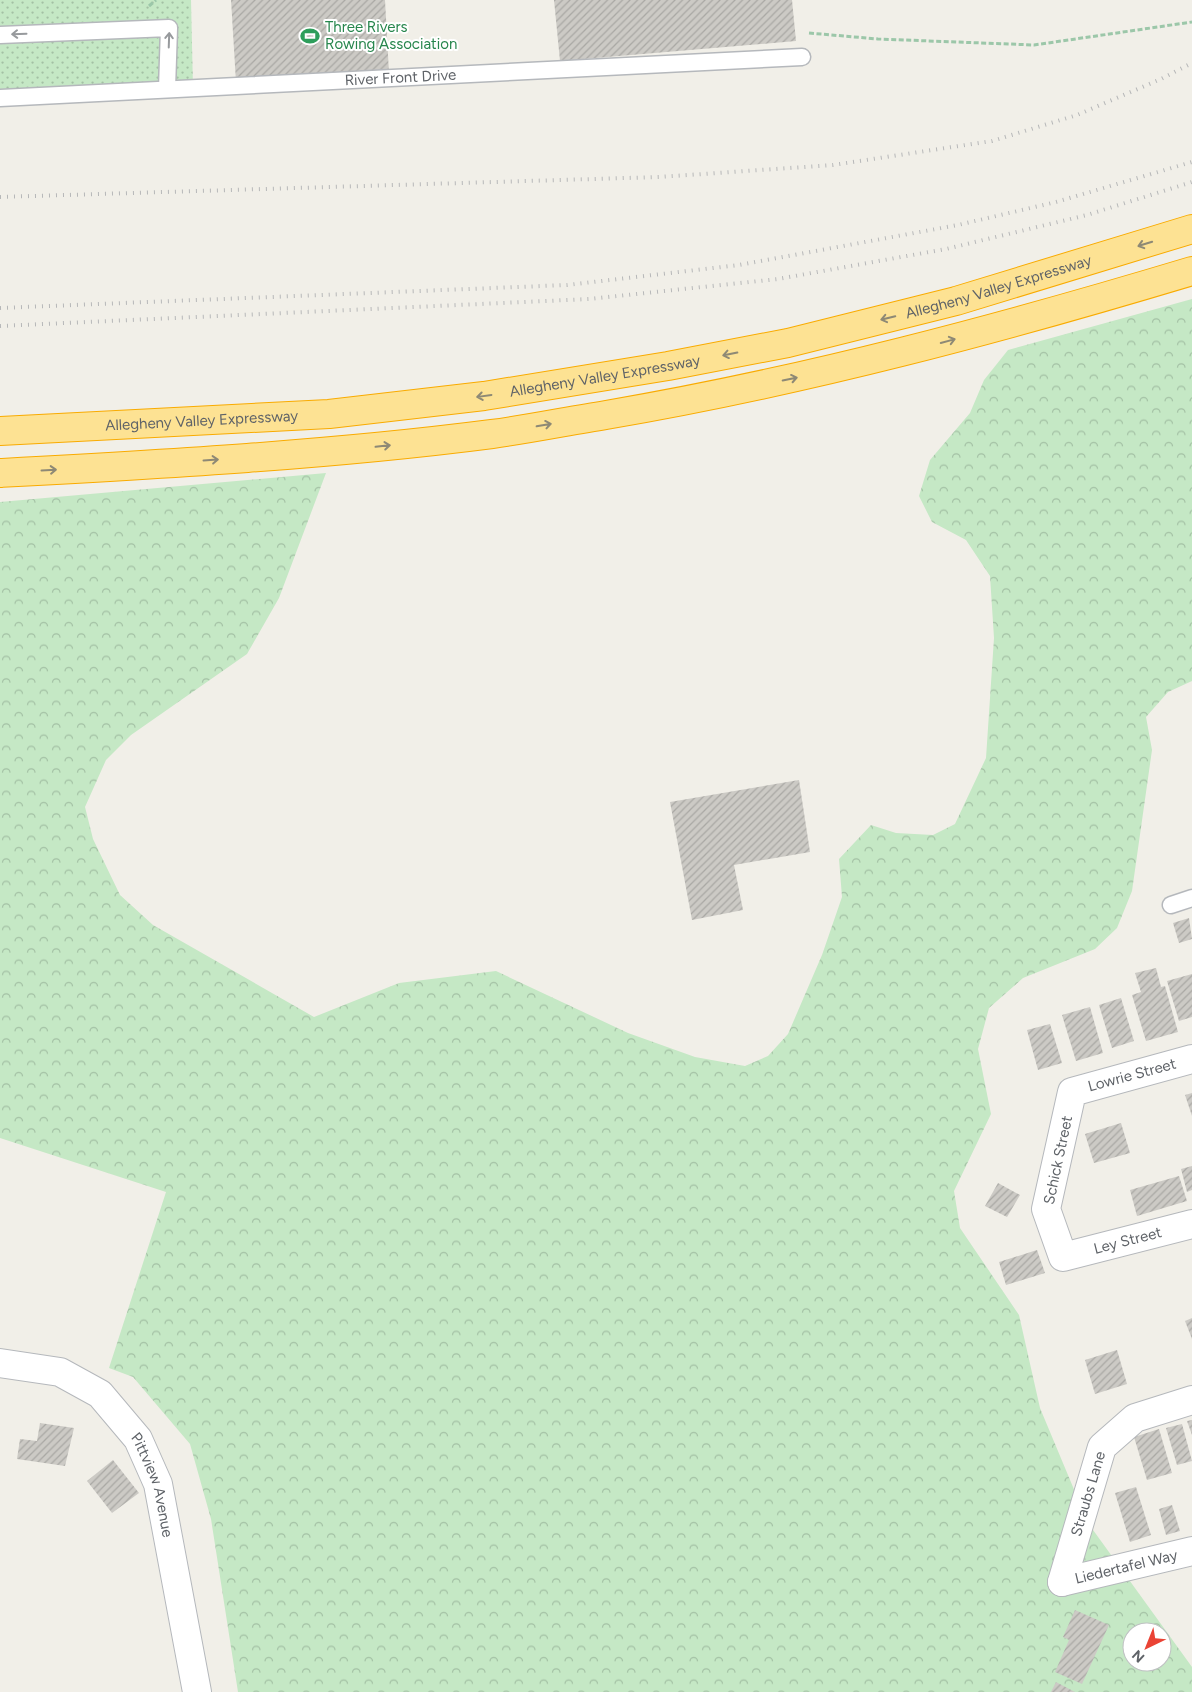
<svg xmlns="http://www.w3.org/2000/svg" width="1192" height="1692" viewBox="0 0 1192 1692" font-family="Figtree,sans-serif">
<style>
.forest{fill:url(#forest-crowns);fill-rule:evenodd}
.park{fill:url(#park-dots)}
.building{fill:url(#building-hatch)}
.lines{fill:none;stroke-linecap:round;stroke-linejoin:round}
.service-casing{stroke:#b5b8bc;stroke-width:19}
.minor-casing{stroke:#b5b8bc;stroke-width:30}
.motorway-casing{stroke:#f9ab00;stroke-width:30}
.path{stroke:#9cc7a9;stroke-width:3;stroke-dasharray:5 2.5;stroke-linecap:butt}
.service{stroke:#fff;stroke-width:16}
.minor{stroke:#fff;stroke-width:28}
.motorway{stroke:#fde293;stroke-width:28}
.rail{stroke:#b6b7b8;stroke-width:4;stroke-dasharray:1 6;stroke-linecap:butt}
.oneway{stroke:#979a9d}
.oneway2{stroke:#8e8975}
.labels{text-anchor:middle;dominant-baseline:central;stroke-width:4;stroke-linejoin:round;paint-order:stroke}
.leisure-label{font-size:15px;fill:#27864d;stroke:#fff;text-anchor:start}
.street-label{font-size:15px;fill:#5f6368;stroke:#fff}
</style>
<defs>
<pattern id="forest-crowns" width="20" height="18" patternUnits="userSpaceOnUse" patternTransform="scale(1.25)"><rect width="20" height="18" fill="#c5e8c5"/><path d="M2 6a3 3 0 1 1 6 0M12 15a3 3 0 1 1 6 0" fill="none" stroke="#a3c0a4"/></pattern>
<pattern id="park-dots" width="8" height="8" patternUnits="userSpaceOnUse" patternTransform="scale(1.25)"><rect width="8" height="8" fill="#c5e8c5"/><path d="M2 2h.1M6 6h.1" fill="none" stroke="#a3c0a4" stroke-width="1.8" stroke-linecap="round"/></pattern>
<pattern id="building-hatch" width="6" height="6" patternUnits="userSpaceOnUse" patternTransform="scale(1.25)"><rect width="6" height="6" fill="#cccac5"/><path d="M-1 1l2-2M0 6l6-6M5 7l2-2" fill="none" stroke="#a9a8a4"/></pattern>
</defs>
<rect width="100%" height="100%" fill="#f1efe8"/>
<!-- forest -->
<path class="forest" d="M 1192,299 L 1192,681 L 1168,692 L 1146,717 L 1152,750 L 1132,891 L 1117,928 L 1095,949 L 1023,978 L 989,1008 L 978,1049 L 991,1114 L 954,1191 L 960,1228 L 1019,1315 L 1040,1408 L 1088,1523 L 1192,1667 L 1192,1692 L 238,1692 L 211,1519 L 190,1444 L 133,1377 L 109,1368 L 166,1192 L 0,1138 L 0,502 L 326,473 L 279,598 L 247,654 L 131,735 L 106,760 L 85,807 L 93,839 L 120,895 L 153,925 L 314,1017 L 399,983 L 496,971 L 628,1033 L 695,1057 L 745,1066 L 768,1056 L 788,1034 L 822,955 L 842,897 L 839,859 L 871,825 L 896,833 L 933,835 L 955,824 L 986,758 L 994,638 L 990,576 L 966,540 L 932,522 L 919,496 L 930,460 L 970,413 L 984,380 L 1008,350 ZM 1132,1632 L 1162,1632 L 1162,1662 L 1132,1662 Z"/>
<!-- park -->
<polygon class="park" points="0,0 191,0 193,88 0,101"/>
<!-- building -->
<g class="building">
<polygon points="231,0 385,0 389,73 236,82"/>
<polygon points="554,0 792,0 796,41 560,61"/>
<polygon points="799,780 810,852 734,865 743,910 692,920 670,802"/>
<polygon points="1189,918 1192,939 1179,943 1173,923"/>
<polygon points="1156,968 1161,987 1165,986 1178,1032 1146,1041 1132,995 1141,992 1135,973"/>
<polygon points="1192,974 1192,1017 1179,1021 1167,981"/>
<polygon points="1121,998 1134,1041 1112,1048 1099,1005"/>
<polygon points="1090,1007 1103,1053 1076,1061 1062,1015"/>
<polygon points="1050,1024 1062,1063 1038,1070 1027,1030"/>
<polygon points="1192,1093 1192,1116 1185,1095"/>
<polygon points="1121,1123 1130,1153 1094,1163 1085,1134"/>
<polygon points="1192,1166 1192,1190 1187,1192 1181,1169"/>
<polygon points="1179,1176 1187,1201 1137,1216 1130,1190"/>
<polygon points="998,1183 1020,1195 1007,1217 985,1206"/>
<polygon points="1037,1250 1045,1273 1006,1285 999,1262"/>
<polygon points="1192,1318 1192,1339 1185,1321"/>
<polygon points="1117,1350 1127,1384 1095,1394 1085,1360"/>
<polygon points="1192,1420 1192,1435 1187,1421"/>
<polygon points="40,1423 74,1428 65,1466 17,1459 20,1439 37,1441"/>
<polygon points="1182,1424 1192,1461 1177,1465 1166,1428"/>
<polygon points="1159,1429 1172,1473 1147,1480 1134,1437"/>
<polygon points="113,1460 139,1493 112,1513 87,1481"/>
<polygon points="1136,1487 1151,1535 1130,1542 1115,1493"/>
<polygon points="1172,1505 1180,1531 1166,1535 1159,1509"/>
<polygon points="1075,1610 1109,1625 1082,1684 1055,1672 1069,1640 1063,1637"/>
<polygon points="1056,1682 1075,1692 1051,1692"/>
</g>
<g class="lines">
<!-- service casing -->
<g class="service-casing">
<g id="service">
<polyline points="0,35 169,28 167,89"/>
<path id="s1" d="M 0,98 L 802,57"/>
<polyline points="1171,905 1192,898"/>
</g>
</g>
<!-- minor casing -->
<g class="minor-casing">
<g id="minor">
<path id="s2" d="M 1192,1059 L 1072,1092 L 1046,1209 L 1063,1257 L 1192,1224"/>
<path id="s3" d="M 0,1363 L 60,1372 L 100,1394 L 138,1439 L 158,1484 L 197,1692"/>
<path id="s4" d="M 1062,1582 L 1102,1447 L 1135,1418 L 1192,1400"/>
<path id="s5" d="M 1062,1582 L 1192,1551"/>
</g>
</g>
<!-- motorway casing -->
<g class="motorway-casing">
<g id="motorway">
<path id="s6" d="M 0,431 L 329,414 L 484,396 L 668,366 L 788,343 L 956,301 L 1192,229"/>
<path d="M 0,473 C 164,464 329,455 492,434 C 530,429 568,421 606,415 C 805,381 999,329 1192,271"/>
</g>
</g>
<!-- path -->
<g class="path">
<polyline points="149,6 156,0"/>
<polyline points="809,33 878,39 1034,45 1192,22"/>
</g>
<!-- service -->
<use href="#service" class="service"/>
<!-- minor -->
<use href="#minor" class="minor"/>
<!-- motorway -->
<use href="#motorway" class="motorway"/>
<!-- rail -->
<g class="rail">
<polyline points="0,197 659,177 833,165 992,141 1077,115 1161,79 1192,63"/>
<polyline points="0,308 567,285 739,265 958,225 1056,202 1192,162"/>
<polyline points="0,326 589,299 778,279 946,249 1087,215 1192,182"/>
</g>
</g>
<!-- one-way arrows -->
<defs><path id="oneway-shaft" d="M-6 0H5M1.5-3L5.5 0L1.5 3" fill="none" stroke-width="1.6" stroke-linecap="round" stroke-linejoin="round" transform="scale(1.25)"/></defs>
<g class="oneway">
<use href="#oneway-shaft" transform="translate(19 34) rotate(178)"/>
<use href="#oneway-shaft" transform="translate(169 40) rotate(-88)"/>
</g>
<g class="oneway2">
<use href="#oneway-shaft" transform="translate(1145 244) rotate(163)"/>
<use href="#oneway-shaft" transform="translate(888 318) rotate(166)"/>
<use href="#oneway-shaft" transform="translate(948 341) rotate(-15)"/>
<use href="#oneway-shaft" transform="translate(730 354) rotate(169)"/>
<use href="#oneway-shaft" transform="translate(790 379) rotate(-12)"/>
<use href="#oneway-shaft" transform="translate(484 396) rotate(172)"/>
<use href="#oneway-shaft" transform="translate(544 425) rotate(-10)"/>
<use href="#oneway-shaft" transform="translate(383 446) rotate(-6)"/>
<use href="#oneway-shaft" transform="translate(211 460) rotate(-4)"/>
<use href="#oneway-shaft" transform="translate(49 470) rotate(-3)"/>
</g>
<!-- icons -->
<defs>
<g id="stadium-bare" transform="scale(1.5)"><path d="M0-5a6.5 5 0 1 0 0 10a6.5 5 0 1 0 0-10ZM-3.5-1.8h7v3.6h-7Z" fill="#2e9e5b" stroke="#fff" stroke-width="2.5" paint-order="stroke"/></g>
</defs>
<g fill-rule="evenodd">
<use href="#stadium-bare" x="310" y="36"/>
</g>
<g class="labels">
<!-- leisure labels -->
<g class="leisure-label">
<text x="325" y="27">Three Rivers<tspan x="325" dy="17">Rowing Association</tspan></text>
</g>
<!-- street labels -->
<g class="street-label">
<text stroke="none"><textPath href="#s1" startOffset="401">River Front Drive</textPath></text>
<text stroke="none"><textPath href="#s6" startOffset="1012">Allegheny Valley Expressway</textPath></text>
<text stroke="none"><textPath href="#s6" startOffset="608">Allegheny Valley Expressway</textPath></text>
<text stroke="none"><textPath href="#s6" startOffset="202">Allegheny Valley Expressway</textPath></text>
<text transform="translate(1132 1075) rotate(-15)">Lowrie Street</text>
<text transform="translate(1058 1160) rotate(-78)">Schick Street</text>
<text stroke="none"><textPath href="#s2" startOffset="362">Ley Street</textPath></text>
<text stroke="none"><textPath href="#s3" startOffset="214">Pittview Avenue</textPath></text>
<text stroke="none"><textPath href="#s4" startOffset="92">Straubs Lane</textPath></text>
<text stroke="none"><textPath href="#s5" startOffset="66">Liedertafel Way</textPath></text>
</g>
</g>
<!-- north arrow -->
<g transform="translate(1147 1647) rotate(223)"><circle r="24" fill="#ffffff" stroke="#bfc1c3"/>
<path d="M0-4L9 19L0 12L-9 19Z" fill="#ea4335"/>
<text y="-8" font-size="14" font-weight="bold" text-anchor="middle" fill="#5f6368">N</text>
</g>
</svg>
